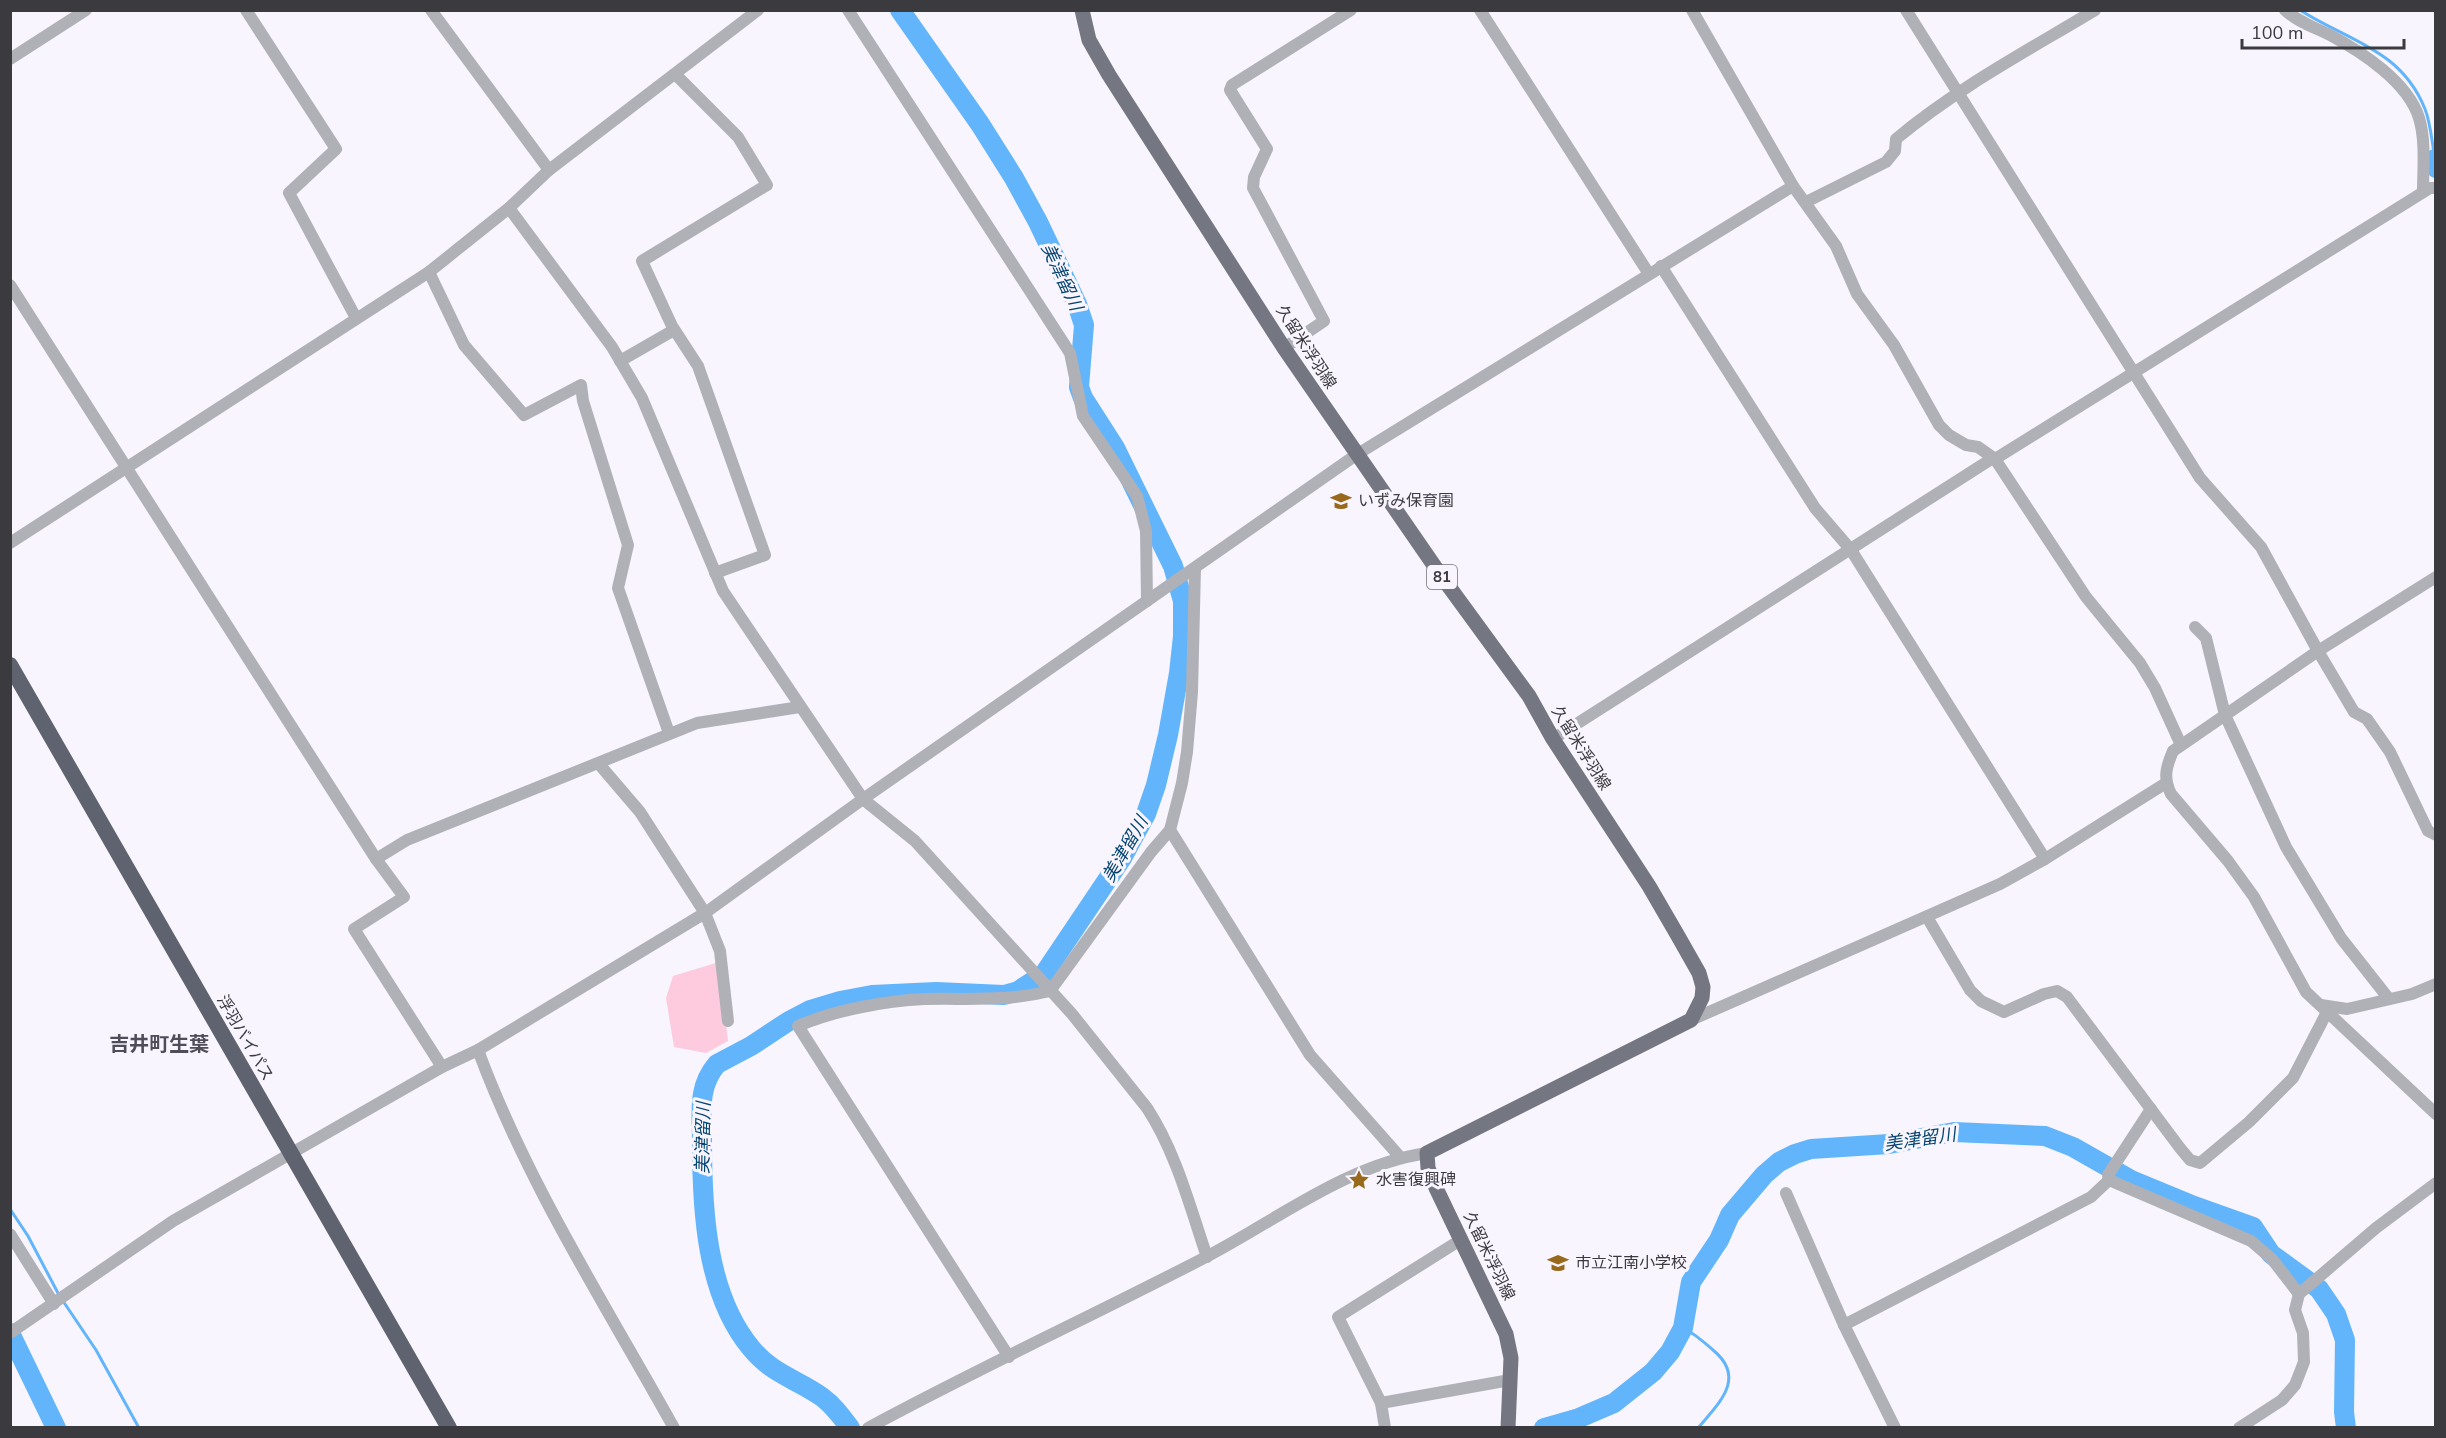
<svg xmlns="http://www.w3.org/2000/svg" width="2446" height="1438" viewBox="0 0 2446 1438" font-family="'Nunito Sans','Noto Sans JP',sans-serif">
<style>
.green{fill:#fdcade}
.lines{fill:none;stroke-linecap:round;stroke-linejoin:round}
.stream{stroke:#63b5fb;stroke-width:3}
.river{stroke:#63b5fb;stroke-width:20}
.minor{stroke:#b0b1b7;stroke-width:12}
.major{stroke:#747782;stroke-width:15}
.highway{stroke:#5f636f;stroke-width:16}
.labels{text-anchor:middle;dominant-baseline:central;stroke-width:6;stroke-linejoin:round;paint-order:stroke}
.shield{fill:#f8f5fe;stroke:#747278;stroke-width:1.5}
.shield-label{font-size:15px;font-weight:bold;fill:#3b3a3f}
.street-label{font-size:16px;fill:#3b3a3f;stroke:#f8f5fe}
.poi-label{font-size:16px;fill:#3b3a3f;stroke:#f8f5fe;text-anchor:start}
.water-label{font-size:18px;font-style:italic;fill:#054572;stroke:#f8f5fe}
.quarter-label{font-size:20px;font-weight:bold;fill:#504d58;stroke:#f8f5fe}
</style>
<rect width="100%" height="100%" fill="#f8f5fe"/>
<!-- green -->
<polygon class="green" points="719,962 728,1041 706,1053 674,1047 666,998 673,976"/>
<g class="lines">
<!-- stream -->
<g class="stream">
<path d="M 2300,10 C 2348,41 2401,49 2425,109 C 2431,124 2432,144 2435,159"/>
<polyline points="10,1209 28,1236 59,1295"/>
<polyline points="63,1301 96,1350 139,1428"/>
<path d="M 1683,1328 C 1694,1333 1704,1342 1713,1350 C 1747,1378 1719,1403 1698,1428"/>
</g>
<!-- river -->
<g class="river">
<polyline points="2435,159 2436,168"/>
<polyline points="10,1333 56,1428"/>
<path d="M 850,1428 C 841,1416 833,1405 822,1397 C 797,1379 773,1375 751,1348 C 706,1294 702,1209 702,1142 C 702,1113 697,1087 717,1064 L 751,1046 L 789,1021 L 810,1010 L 840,1001 L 872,995 L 936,992 L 1004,995 L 1018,991 L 1044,974 L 1122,858 L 1146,814 L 1156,785 L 1168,735 L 1179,673 L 1183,636 L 1183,601 L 1173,566 L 1115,448 L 1083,398 L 1079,387 L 1084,325 L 1077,304 L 1038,222 L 1014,178 L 980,124 L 900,10"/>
<polyline points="1544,1428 1579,1418 1614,1403 1653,1372 1670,1352 1683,1328 1691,1282 1719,1240 1730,1215 1764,1175 1779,1162 1795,1154 1811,1149 1889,1144 1954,1132 2045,1136 2073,1147 2131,1180 2194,1206 2253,1227 2271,1254 2319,1289 2336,1314 2345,1340 2344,1412 2346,1428"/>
</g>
<!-- minor -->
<g class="minor">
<polyline points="246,10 336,149 289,193 356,318"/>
<polyline points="431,10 549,170"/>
<polyline points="848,10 1070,353 1083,416 1137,496 1146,531 1147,601"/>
<polyline points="1480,10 1649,274"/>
<polyline points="1692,10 1793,186 1836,246 1857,294 1894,345 1939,425 1949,435 1966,445 1978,447 1995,459 2086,597 2140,663 2155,688 2181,745"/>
<polyline points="1906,10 2200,478 2261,547 2318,651 2354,712 2367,719 2390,752 2428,831 2436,835"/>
<path d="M 2285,10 C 2298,22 2314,27 2330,35 C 2362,52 2408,82 2419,118 C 2426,141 2423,169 2423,192"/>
<polyline points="10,59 86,10"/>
<polyline points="675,74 738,137 767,185 642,261 672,326 698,366 765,555 715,573"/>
<path d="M 1806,202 L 1886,162 L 1895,151 L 1896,139 C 1957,88 2027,51 2095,10"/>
<path d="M 509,208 L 612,347 L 642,398 L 723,591 L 863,799 L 915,841 L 1072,1014 L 1147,1108 C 1176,1152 1190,1207 1207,1257"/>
<polyline points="1661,266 1815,508 1851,550 2045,859"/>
<polyline points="429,272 464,345 524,415 581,385 583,401 628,545 618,588 669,733"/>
<polyline points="10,285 376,859 404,897 354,929 442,1067"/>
<polyline points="1284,348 1324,321 1253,188 1254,177 1267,149 1230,90 1232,85 1351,10"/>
<polyline points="620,361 674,330"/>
<polyline points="1995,459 2430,188 2436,188"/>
<polyline points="10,543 429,272 509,208 549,170 758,10"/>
<path d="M 2436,577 L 2318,651 L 2173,751 C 2166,767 2163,778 2171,794 L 2228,861 L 2254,897 L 2306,992 L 2436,1114"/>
<polyline points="2195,627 2206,638 2225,715 2286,847 2341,938 2389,999"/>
<polyline points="1553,739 1993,458"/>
<polyline points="599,764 640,812 705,913 720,951 728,1021"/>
<polyline points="1170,830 1310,1055 1400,1157"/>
<polyline points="376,859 407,840 697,723 800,707"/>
<polyline points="1927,917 1970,990 1981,1001 2004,1012 2044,994 2057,991 2067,997 2180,1148 2190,1160 2200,1163 2249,1122 2293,1078 2327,1012"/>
<polyline points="2321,1005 2347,1009 2412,994 2436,984"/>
<polyline points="1691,1020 2000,884 2045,859 2166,783"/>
<path d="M 478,1050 C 527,1183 605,1304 674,1428"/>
<polyline points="2109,1180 2251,1241 2272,1259 2299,1294"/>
<polyline points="2109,1180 2108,1175 2151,1109"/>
<polyline points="1786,1193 1844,1325 1895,1428"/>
<polyline points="10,1234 54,1304"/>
<polyline points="1844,1325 2091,1197 2109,1180"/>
<polyline points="10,1333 173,1221 442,1067 478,1050 705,913 863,799 1356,455 1793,186"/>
<path d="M 1009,1357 L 798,1026 C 836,1010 884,1001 925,999 C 969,998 1006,1002 1050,991 L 1151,852 L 1170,830 L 1182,783 L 1187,752 L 1192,692 L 1195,568"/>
<polyline points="1381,1403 1510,1380"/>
<path d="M 868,1428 C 979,1368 1094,1315 1206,1257 C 1277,1220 1346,1165 1427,1153"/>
<polyline points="1385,1428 1381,1403 1338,1317 1462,1239"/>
<polyline points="2239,1428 2282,1400 2295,1385 2304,1362 2303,1333 2295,1310 2299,1294 2376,1228 2436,1183"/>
</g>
<!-- major -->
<polyline class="major" points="1082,10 1089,40 1109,75 1284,348 1442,577 1529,696 1553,739 1649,886 1678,936 1699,973 1703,987 1702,998 1691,1020 1427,1153 1428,1168 1436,1188 1506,1334 1511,1358 1508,1428"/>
<!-- highway -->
<polyline class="highway" points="10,665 449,1428"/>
</g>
<!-- icons -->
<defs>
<g id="school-bare" transform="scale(1.62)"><path d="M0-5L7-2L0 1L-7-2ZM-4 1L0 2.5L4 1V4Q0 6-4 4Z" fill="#99691b" stroke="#f8f5fe" stroke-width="2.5" paint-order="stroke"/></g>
<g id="sight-bare" transform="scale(1.62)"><path d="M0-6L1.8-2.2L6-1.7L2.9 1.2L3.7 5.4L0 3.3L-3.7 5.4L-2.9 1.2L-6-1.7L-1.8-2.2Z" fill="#99691b" stroke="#f8f5fe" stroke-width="2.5" paint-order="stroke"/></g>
</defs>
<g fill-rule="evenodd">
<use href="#school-bare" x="1341" y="501"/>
<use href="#sight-bare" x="1359" y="1180"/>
<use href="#school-bare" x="1558" y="1263"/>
</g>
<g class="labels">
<!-- shield labels -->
<rect class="shield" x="1427" y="565" width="30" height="24" rx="4.5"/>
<g class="shield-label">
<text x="1442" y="577">81</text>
</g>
<!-- street labels -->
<g class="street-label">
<text transform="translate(1306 347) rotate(57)">久留米浮羽線</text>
<text transform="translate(1581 748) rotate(58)">久留米浮羽線</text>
<text transform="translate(245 1038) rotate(60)">浮羽バイパス</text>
<text transform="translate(1489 1256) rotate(64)">久留米浮羽線</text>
</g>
<!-- poi labels -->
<g class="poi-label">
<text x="1358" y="501">いずみ保育園</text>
<text x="1376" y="1180">水害復興碑</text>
<text x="1575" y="1263">市立江南小学校</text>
</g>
<!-- water labels -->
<g class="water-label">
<text transform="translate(1062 277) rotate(65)">美津留川</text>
<text transform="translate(1125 849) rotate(-60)">美津留川</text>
<text transform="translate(703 1138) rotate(-89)">美津留川</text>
<text transform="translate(1920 1139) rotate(-8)">美津留川</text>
</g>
<!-- quarter labels -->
<g class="quarter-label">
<text x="159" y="1044">吉井町生葉</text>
</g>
</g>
<!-- border -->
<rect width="2446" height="1438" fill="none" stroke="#3b3a3f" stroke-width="24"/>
<!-- scale -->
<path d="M2242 39v9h162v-9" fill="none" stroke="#3b3a3f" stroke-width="3"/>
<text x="2251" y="39" font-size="18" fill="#3b3a3f" stroke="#f8f5fe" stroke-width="4.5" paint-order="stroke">100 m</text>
</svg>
